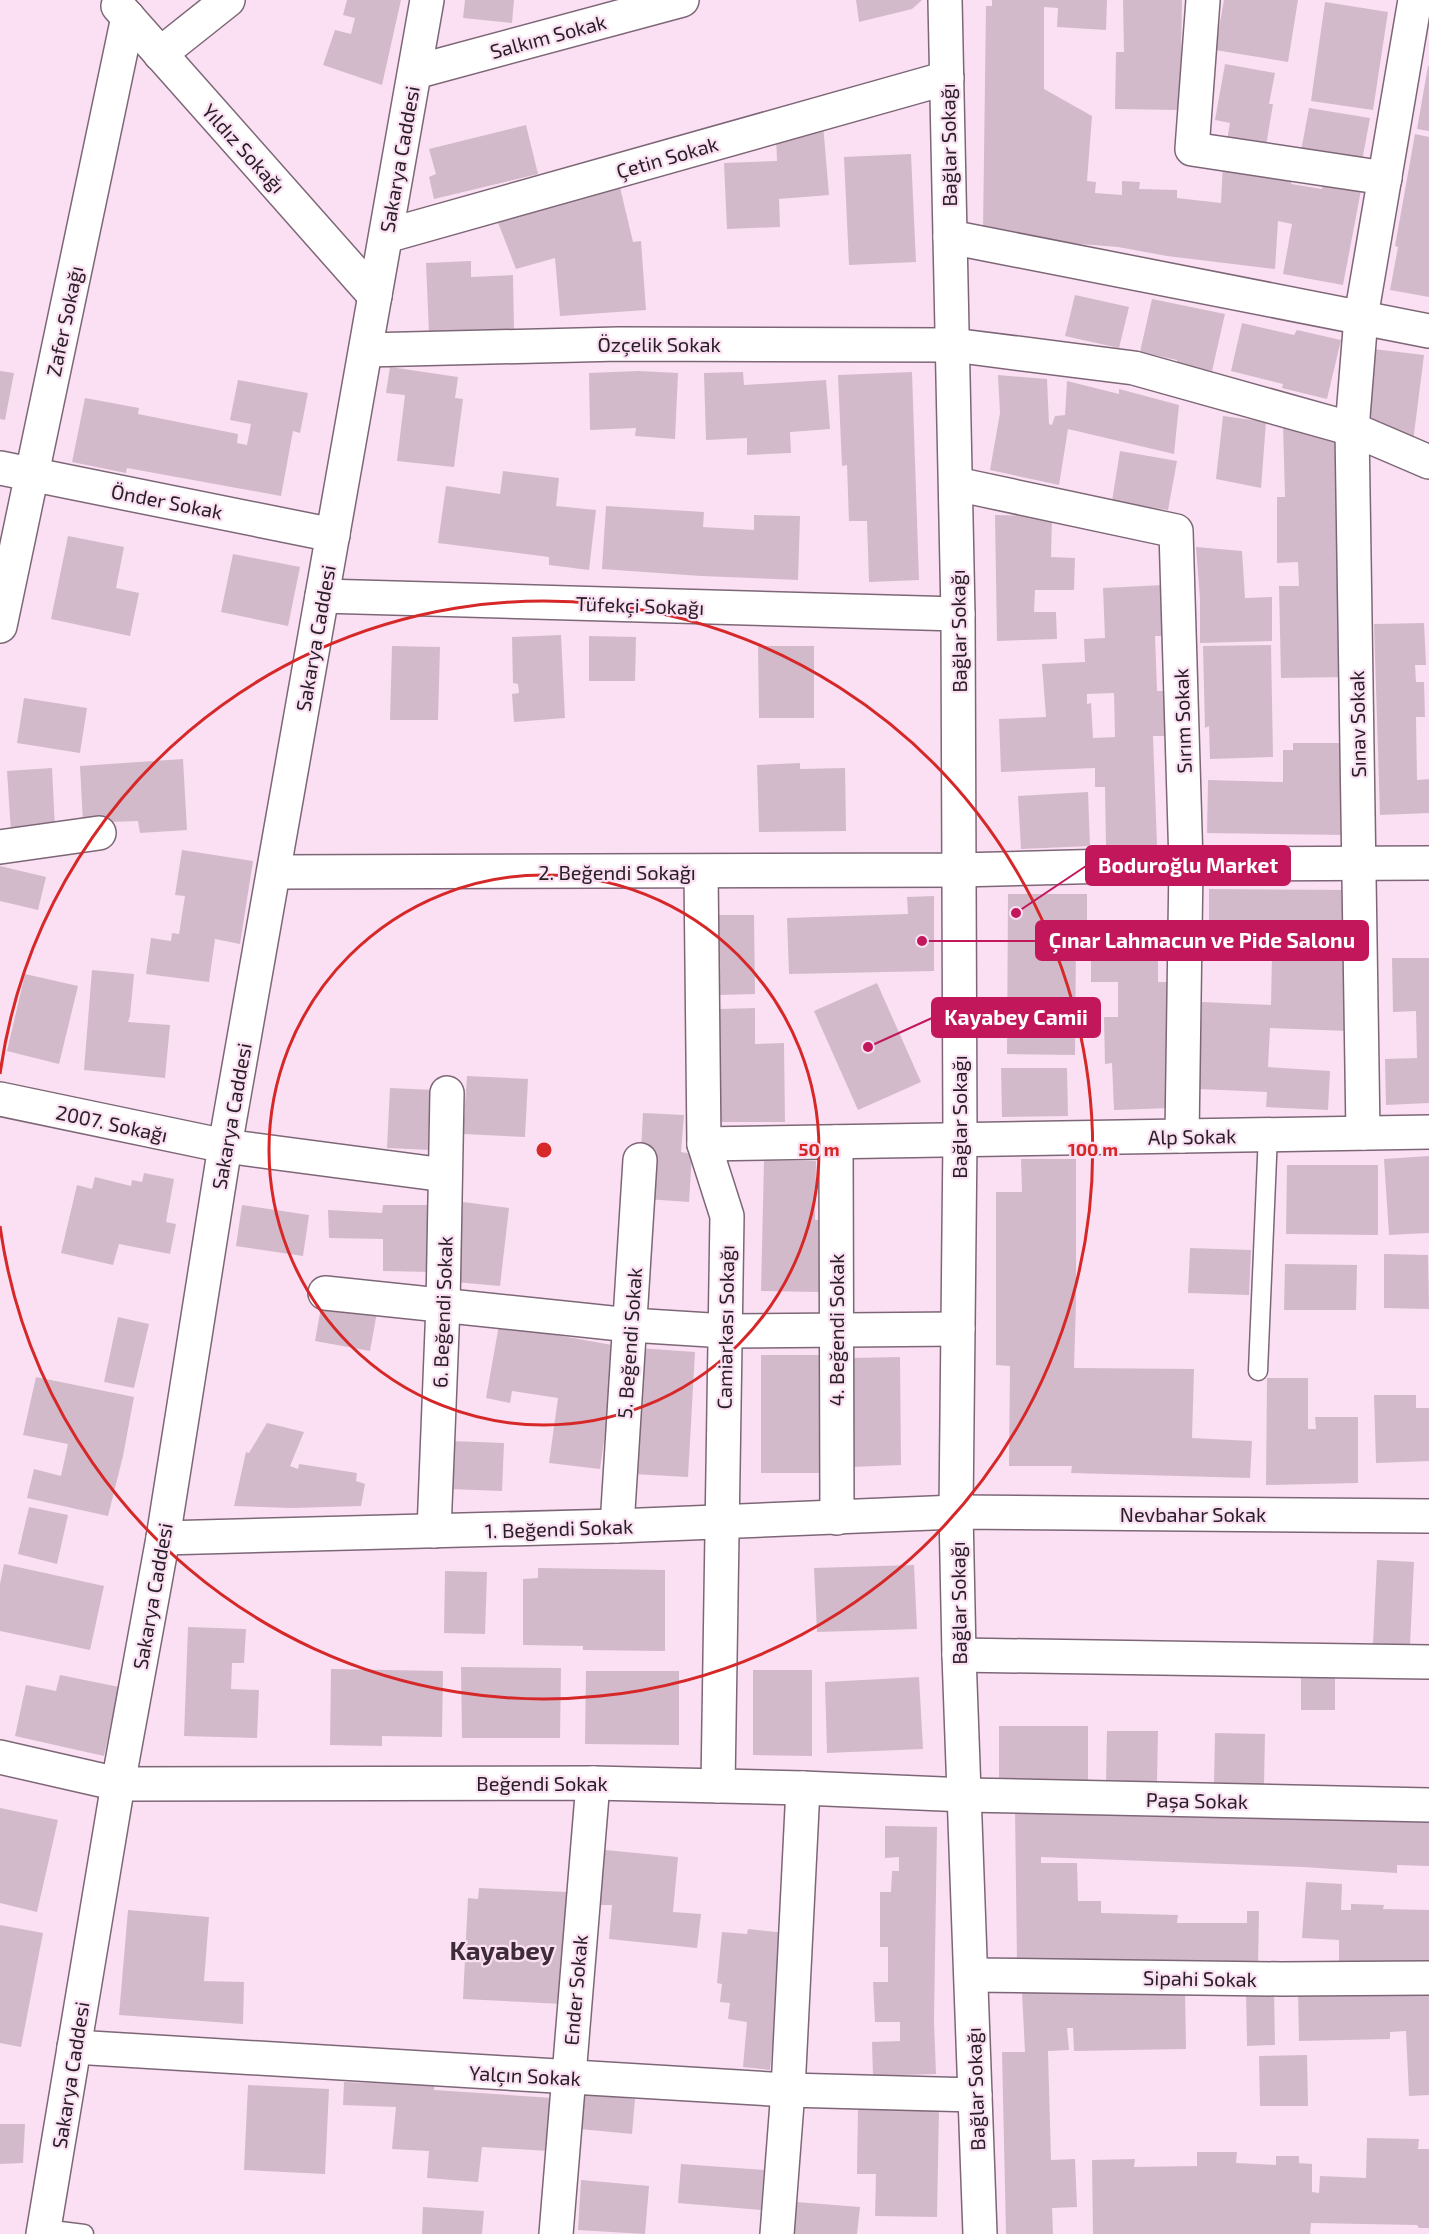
<svg xmlns="http://www.w3.org/2000/svg" width="1429" height="2234" viewBox="0 0 1429 2234" font-family="'Exo 2',sans-serif">
<style>
.building{fill:#d3bacb;fill-rule:evenodd}
.lines{fill:none;stroke-linecap:round;stroke-linejoin:round}
.lane-casing{stroke:#7d6777;stroke-width:21}
.street-casing{stroke:#7d6777;stroke-width:36}
.secondary-casing{stroke:#7d6777;stroke-width:36}
.lane{stroke:#fff;stroke-width:18}
.street{stroke:#fff;stroke-width:33}
.secondary{stroke:#fff;stroke-width:33}
.ring{fill:none;stroke:#d62828;stroke-width:3}
.labels{text-anchor:middle;dominant-baseline:central;stroke-width:4.5;stroke-linejoin:round;paint-order:stroke}
.street-label{font-size:20px;fill:#292027;stroke:#fae0f2}
.district-label{font-size:26px;font-weight:bold;fill:#3e2b39;stroke:#fae0f2}
.centre{fill:#d62828;stroke:#fae0f2;stroke-width:3}
.ring-label{font-size:18px;text-anchor:middle;font-weight:bold;fill:#d62828;stroke:#fae0f2;stroke-width:4.5;stroke-linejoin:round;paint-order:stroke}
.leader{fill:none;stroke:#c2185b;stroke-width:2}
.callout-dot{fill:#c2185b;stroke:#fae0f2;stroke-width:2}
.callout{fill:#c2185b;stroke:#c2185b;stroke-width:2}
.callout-label{font-size:21px;text-anchor:middle;font-weight:bold;fill:#fff}
</style>
<rect width="100%" height="100%" fill="#fae0f2"/>
<!-- building -->
<g class="building">
<polygon points="347,0 401,0 382,85 323,65 335,30 351,34 355,18 343,15"/>
<polygon points="465,0 514,0 512,23 463,18"/>
<polygon points="856,0 922,0 912,9 859,22"/>
<polygon points="992,0 1107,0 1106,30 1057,27 1058,8 1044,7 1044,89 1092,116 1087,181 1096,182 1095,193 1122,195 1122,181 1140,182 1139,189 1177,190 1177,198 1221,203 1223,162 1293,172 1291,184 1322,189 1324,178 1362,185 1343,285 1283,274 1292,224 1278,221 1275,269 1167,256 1118,247 1068,243 983,230 986,6 992,6"/>
<polygon points="1123,0 1182,0 1180,110 1115,109 1116,52 1124,52"/>
<polygon points="1224,0 1298,0 1288,62 1215,50"/>
<polygon points="1325,2 1388,12 1373,110 1311,101"/>
<polygon points="1225,64 1275,73 1269,104 1273,104 1266,146 1227,140 1230,123 1215,120"/>
<polygon points="1428,66 1429,66 1429,131 1417,129"/>
<polygon points="1309,108 1370,118 1362,161 1301,151"/>
<polygon points="823,124 829,195 779,199 780,227 727,229 724,163 777,161 776,135"/>
<polygon points="526,125 538,174 434,199 429,177 436,174 429,149"/>
<polygon points="1415,134 1429,137 1429,297 1390,290 1398,247 1395,246"/>
<polygon points="911,154 916,262 849,265 844,157"/>
<polygon points="619,183 633,242 641,241 646,310 560,316 555,258 516,269 497,220"/>
<polygon points="471,261 471,277 513,275 514,330 429,334 426,263"/>
<polygon points="1075,295 1129,307 1119,348 1065,336"/>
<polygon points="1152,299 1225,314 1212,371 1177,363 1177,360 1140,352"/>
<polygon points="1242,323 1294,335 1297,330 1341,340 1327,399 1282,388 1283,384 1231,371"/>
<polygon points="1373,349 1424,355 1413,442 1369,423"/>
<polygon points="390,367 458,377 455,398 463,399 454,467 397,461 405,395 386,393"/>
<polygon points="0,371 14,373 5,420 0,419"/>
<polygon points="638,371 678,373 675,439 635,436 636,428 590,430 589,373"/>
<polygon points="743,372 744,385 826,380 830,429 790,432 791,453 747,455 747,438 706,440 704,373"/>
<polygon points="912,372 919,580 869,582 867,521 849,521 847,465 842,466 838,375"/>
<polygon points="998,375 1047,379 1049,424 1052,425 1055,416 1065,415 1067,381 1119,394 1119,389 1179,405 1174,454 1068,429 1059,485 990,470 1000,413"/>
<polygon points="238,380 308,393 300,433 293,431 281,496 127,468 126,473 72,462 85,398 139,408 138,414 238,434 237,443 247,445 251,424 230,420"/>
<polygon points="1223,416 1266,422 1261,488 1216,479"/>
<polygon points="1283,425 1345,445 1349,677 1281,678 1279,586 1299,586 1298,562 1277,563 1277,497 1285,497"/>
<polygon points="1120,451 1177,461 1168,510 1112,501"/>
<polygon points="503,471 559,478 556,506 596,510 589,570 549,565 549,557 438,543 446,486 500,494"/>
<polygon points="606,506 704,512 703,527 754,530 754,515 800,516 798,580 701,576 602,569"/>
<polygon points="995,515 1052,516 1051,557 1075,558 1074,590 1035,590 1034,612 1056,612 1057,639 997,641"/>
<polygon points="68,536 124,547 116,588 139,593 130,636 51,619"/>
<polygon points="1196,547 1242,551 1245,598 1272,597 1272,641 1200,643 1200,599"/>
<polygon points="233,554 300,567 288,626 221,612"/>
<path d="M 1164,585 L 1166,636 L 1155,636 L 1157,691 L 1173,691 L 1174,736 L 1153,736 L 1157,845 L 1106,846 L 1105,787 L 1095,787 L 1095,768 L 1001,772 L 999,719 L 1046,717 L 1042,664 L 1085,662 L 1084,639 L 1105,638 L 1103,588 ZM 1114,693 L 1115,737 L 1093,738 L 1091,703 L 1087,704 L 1087,694 Z"/>
<polygon points="1424,623 1426,665 1415,665 1416,682 1424,682 1425,717 1416,717 1417,780 1429,779 1429,813 1380,815 1374,624"/>
<polygon points="561,635 565,718 514,722 512,694 519,693 518,684 513,683 512,637"/>
<polygon points="589,636 636,637 635,681 589,681"/>
<polygon points="1271,645 1273,757 1210,759 1209,726 1205,728 1203,646"/>
<polygon points="392,646 440,647 438,720 390,720"/>
<polygon points="758,646 814,646 814,718 759,718"/>
<polygon points="24,698 87,708 80,753 17,743"/>
<polygon points="1293,743 1349,743 1347,835 1207,833 1208,780 1283,782 1283,750 1293,750"/>
<polygon points="183,759 187,830 140,833 138,821 83,823 80,766"/>
<polygon points="800,763 800,769 845,768 846,831 759,832 757,765"/>
<polygon points="52,768 55,829 11,832 7,771"/>
<polygon points="1088,792 1090,846 1021,849 1018,796"/>
<polygon points="182,850 253,861 240,944 215,939 209,982 146,974 151,938 171,941 172,933 179,934 185,896 175,895"/>
<polygon points="0,866 46,877 38,910 0,901"/>
<polygon points="1209,889 1347,890 1348,929 1209,929"/>
<polygon points="1008,894 1087,894 1087,939 1076,940 1075,1055 1007,1054"/>
<polygon points="934,896 934,971 789,974 787,918 908,914 907,897"/>
<polygon points="718,915 754,915 755,994 719,995"/>
<polygon points="1091,944 1158,945 1158,982 1170,982 1171,1108 1114,1110 1112,1063 1105,1064 1104,1017 1118,1017 1118,982 1091,982"/>
<polygon points="1272,953 1351,955 1349,1031 1270,1028 1268,1067 1330,1071 1328,1110 1266,1107 1267,1092 1198,1089 1202,1002 1271,1005"/>
<polygon points="1392,958 1429,958 1429,1103 1386,1105 1385,1059 1417,1058 1416,1011 1393,1012"/>
<polygon points="92,970 134,974 130,1016 128,1022 170,1025 165,1078 84,1070"/>
<polygon points="25,974 78,986 59,1064 7,1051"/>
<polygon points="877,983 921,1082 858,1110 814,1011"/>
<polygon points="755,1008 755,1044 784,1043 785,1122 720,1122 719,1009"/>
<polygon points="1001,1068 1067,1068 1068,1116 1002,1117"/>
<polygon points="467,1076 528,1079 525,1137 463,1134"/>
<polygon points="390,1088 434,1090 431,1150 387,1148"/>
<polygon points="643,1113 684,1115 681,1152 692,1154 689,1202 646,1199 641,1150"/>
<polygon points="1429,1156 1429,1233 1389,1235 1384,1159"/>
<polygon points="1021,1159 1076,1159 1076,1303 1074,1368 1194,1369 1192,1438 1252,1441 1250,1478 1071,1473 1072,1466 1009,1466 1010,1366 996,1365 996,1192 1022,1192"/>
<polygon points="764,1161 816,1161 815,1220 821,1220 819,1292 761,1291"/>
<polygon points="1287,1165 1378,1165 1378,1235 1286,1234"/>
<polygon points="144,1173 174,1179 166,1222 176,1224 170,1254 119,1244 113,1265 61,1253 77,1185 92,1189 95,1177 131,1186 132,1180 142,1182"/>
<polygon points="463,1202 509,1208 500,1286 455,1282"/>
<polygon points="242,1205 309,1215 303,1256 236,1246"/>
<polygon points="383,1205 433,1205 433,1272 383,1271 383,1239 329,1238 328,1210 382,1213"/>
<polygon points="1190,1248 1251,1250 1249,1295 1188,1293"/>
<polygon points="1384,1254 1428,1255 1429,1309 1384,1308"/>
<polygon points="1285,1264 1357,1265 1356,1310 1284,1310"/>
<polygon points="322,1302 377,1312 370,1351 315,1341"/>
<polygon points="118,1317 149,1324 134,1388 104,1382"/>
<polygon points="499,1325 618,1346 600,1469 549,1463 558,1398 512,1391 510,1403 486,1398"/>
<polygon points="638,1348 695,1352 688,1477 633,1474"/>
<polygon points="761,1355 820,1355 821,1473 761,1473"/>
<polygon points="900,1357 901,1465 852,1467 851,1358"/>
<polygon points="36,1377 134,1397 123,1456 108,1516 27,1498 34,1469 61,1476 68,1444 23,1435"/>
<polygon points="1267,1378 1308,1378 1308,1429 1316,1429 1315,1417 1358,1417 1358,1483 1266,1485"/>
<polygon points="1374,1395 1416,1395 1416,1408 1429,1408 1429,1461 1376,1463"/>
<polygon points="267,1423 304,1432 290,1466 298,1469 299,1464 357,1473 356,1481 365,1484 361,1506 293,1508 234,1506 246,1452 249,1453"/>
<polygon points="451,1441 504,1443 502,1491 449,1489"/>
<polygon points="29,1507 68,1515 57,1564 18,1554"/>
<polygon points="1377,1560 1414,1562 1410,1645 1373,1644"/>
<polygon points="4,1564 104,1586 90,1650 0,1631 0,1584"/>
<polygon points="914,1565 917,1629 817,1632 814,1568"/>
<polygon points="538,1568 665,1570 665,1651 583,1650 583,1646 523,1645 523,1579 538,1578"/>
<polygon points="445,1571 487,1572 485,1634 444,1633"/>
<polygon points="188,1627 246,1629 244,1663 232,1663 231,1689 259,1690 257,1738 184,1736"/>
<polygon points="461,1667 561,1668 560,1738 462,1738"/>
<polygon points="331,1669 443,1671 442,1737 382,1736 382,1746 330,1745"/>
<polygon points="753,1670 812,1670 812,1756 753,1755"/>
<polygon points="586,1671 679,1671 679,1745 585,1744"/>
<polygon points="1301,1673 1335,1674 1335,1710 1301,1710"/>
<polygon points="60,1675 119,1687 104,1756 15,1736 26,1685 56,1691"/>
<polygon points="919,1677 923,1749 827,1753 825,1682"/>
<polygon points="999,1726 1088,1726 1088,1787 999,1786"/>
<polygon points="1107,1731 1158,1731 1157,1782 1106,1781"/>
<polygon points="1215,1733 1265,1734 1264,1785 1214,1784"/>
<polygon points="0,1808 58,1820 37,1912 0,1903"/>
<polygon points="1015,1809 1429,1816 1429,1866 1397,1865 1397,1873 1303,1867 1041,1857 1041,1863 1077,1863 1078,1901 1101,1901 1101,1913 1178,1915 1177,1923 1247,1923 1247,1911 1259,1911 1258,1966 1017,1963"/>
<polygon points="885,1826 937,1827 934,2021 936,2074 873,2076 872,2042 900,2041 900,2022 875,2022 873,1982 888,1982 888,1947 880,1947 880,1892 891,1892 892,1871 899,1871 899,1857 885,1858"/>
<polygon points="605,1850 678,1857 673,1912 701,1914 697,1948 609,1939 612,1905 600,1905"/>
<polygon points="1306,1882 1342,1884 1341,1910 1351,1910 1351,1904 1384,1905 1383,1909 1429,1910 1429,1963 1339,1961 1339,1940 1302,1938"/>
<polygon points="479,1888 567,1892 562,2004 463,1999 468,1898 478,1899"/>
<polygon points="128,1910 209,1917 204,1981 244,1982 243,2024 119,2015"/>
<polygon points="0,1925 43,1933 21,2047 0,2043"/>
<polygon points="748,1929 785,1933 770,2070 743,2067 747,2022 728,2019 730,2003 720,2002 722,1984 717,1983 722,1932 747,1934"/>
<polygon points="1185,1989 1186,2049 1074,2051 1073,2028 1067,2028 1069,2050 1048,2051 1051,2160 1075,2159 1077,2207 1052,2208 1053,2234 1006,2234 1002,2052 1025,2052 1022,1992"/>
<polygon points="1274,1989 1275,2045 1247,2046 1246,1990"/>
<polygon points="1298,1990 1429,1991 1429,2095 1409,2096 1406,2031 1390,2032 1390,2039 1299,2041"/>
<polygon points="1307,2055 1308,2106 1260,2106 1259,2056"/>
<polygon points="398,2077 435,2080 434,2090 553,2098 549,2151 482,2147 478,2182 427,2178 429,2151 392,2149 396,2107 343,2105 344,2082 398,2084"/>
<polygon points="248,2085 329,2089 325,2174 244,2170"/>
<polygon points="584,2094 635,2099 632,2134 580,2129"/>
<polygon points="858,2107 939,2108 937,2217 875,2216 876,2174 857,2174"/>
<polygon points="0,2124 25,2124 23,2163 0,2164"/>
<polygon points="1367,2138 1419,2139 1418,2149 1429,2149 1429,2228 1419,2228 1417,2225 1311,2223 1310,2234 1093,2234 1092,2160 1135,2159 1134,2167 1197,2166 1197,2152 1237,2152 1236,2163 1276,2165 1276,2156 1299,2156 1299,2163 1312,2164 1312,2192 1319,2193 1320,2176 1366,2178"/>
<polygon points="681,2164 764,2170 761,2210 678,2203"/>
<polygon points="581,2180 649,2186 645,2234 578,2230"/>
<polygon points="796,2202 860,2207 857,2234 794,2234"/>
<polygon points="423,2207 484,2211 482,2234 422,2234"/>
</g>
<g class="lines">
<!-- lane casing -->
<g class="lane-casing">
<g id="lane">
<polyline points="1258,1371 1268,1134"/>
<polyline points="44,2229 84,2234"/>
</g>
</g>
<!-- street casing -->
<g class="street-casing">
<g id="street">
<polyline points="1203,0 1192,149 1385,178"/>
<polyline points="118,6 375,296"/>
<polyline points="160,54 228,0"/>
<polyline points="415,72 682,0"/>
<polyline points="386,236 947,78"/>
<polyline points="950,237 1429,331"/>
<polyline points="366,350 619,344 953,345 1134,368 1352,429 1429,462"/>
<polyline points="0,468 333,535"/>
<polyline points="956,484 1176,531 1186,864 1182,1136"/>
<polyline points="322,596 958,614"/>
<polyline points="0,626 128,17"/>
<polyline points="0,847 99,833"/>
<polyline points="275,872 959,870 1186,864 1429,863"/>
<polyline points="701,872 704,1144 727,1216 718,1786"/>
<polyline points="0,1099 225,1146 445,1175"/>
<polyline points="1363,1133 1352,429 1361,317 1415,0"/>
<polyline points="836,1142 837,1518"/>
<polyline points="704,1144 1429,1132"/>
<polyline points="325,1293 630,1325 726,1331 958,1329"/>
<polyline points="617,1526 640,1160"/>
<polyline points="434,1531 443,1305 447,1093"/>
<polyline points="163,1538 617,1526 956,1512 1429,1516"/>
<polyline points="959,1655 1429,1662"/>
<polyline points="0,1757 118,1784 593,1783 803,1788 966,1795 1429,1805"/>
<polyline points="972,1975 1281,1979 1429,1978"/>
<polyline points="74,2047 788,2090 975,2095"/>
<polyline points="556,2234 593,1783"/>
<polyline points="777,2234 788,2090 803,1788"/>
</g>
</g>
<!-- secondary casing -->
<g class="secondary-casing">
<g id="secondary">
<polyline points="945,0 958,614 960,1139 956,1512 959,1655 980,2234"/>
<polyline points="43,2234 118,1784 163,1538 225,1146 427,0"/>
</g>
</g>
<!-- lane -->
<use href="#lane" class="lane"/>
<!-- street -->
<use href="#street" class="street"/>
<!-- secondary -->
<use href="#secondary" class="secondary"/>
</g>
<!-- distance rings -->
<g class="ring">
<circle cx="544" cy="1150" r="275"/>
<path d="M0 1074A549 549 0 1 1 0 1226"/>
</g>
<g class="labels">
<!-- street labels -->
<g class="street-label">
<text transform="translate(548 36) rotate(-15)">Salkım Sokak</text>
<text transform="translate(948 145) rotate(-91)">Bağlar Sokağı</text>
<text transform="translate(244 148) rotate(48)">Yıldız Sokağı</text>
<text transform="translate(667 157) rotate(-16)">Çetin Sokak</text>
<text transform="translate(399 159) rotate(-80)">Sakarya Caddesi</text>
<text transform="translate(64 321) rotate(-78)">Zafer Sokağı</text>
<text x="659" y="344">Özçelik Sokak</text>
<text transform="translate(167 501) rotate(11)">Önder Sokak</text>
<text transform="translate(640 605) rotate(2)">Tüfekçi Sokağı</text>
<text transform="translate(958 631) rotate(-91)">Bağlar Sokağı</text>
<text transform="translate(315 638) rotate(-80)">Sakarya Caddesi</text>
<text transform="translate(1182 721) rotate(-92)">Sırım Sokak</text>
<text transform="translate(1357 724) rotate(-91)">Sınav Sokak</text>
<text x="617" y="872">2. Beğendi Sokağı</text>
<text transform="translate(231 1116) rotate(-80)">Sakarya Caddesi</text>
<text transform="translate(959 1117) rotate(-90)">Bağlar Sokağı</text>
<text transform="translate(112 1123) rotate(12)">2007. Sokağı</text>
<text transform="translate(1192 1136) rotate(-1)">Alp Sokak</text>
<text transform="translate(442 1312) rotate(-88)">6. Beğendi Sokak</text>
<text transform="translate(725 1327) rotate(-89)">Camiarkası Sokağı</text>
<text transform="translate(836 1330) rotate(-90)">4. Beğendi Sokak</text>
<text transform="translate(629 1343) rotate(-86)">5. Beğendi Sokak</text>
<text x="1193" y="1514">Nevbahar Sokak</text>
<text transform="translate(559 1528) rotate(-2)">1. Beğendi Sokak</text>
<text transform="translate(152 1596) rotate(-80)">Sakarya Caddesi</text>
<text transform="translate(958 1603) rotate(-91)">Bağlar Sokağı</text>
<text x="542" y="1783">Beğendi Sokak</text>
<text transform="translate(1197 1800) rotate(1)">Paşa Sokak</text>
<text transform="translate(1200 1978) rotate(1)">Sipahi Sokak</text>
<text transform="translate(575 1990) rotate(-85)">Ender Sokak</text>
<text transform="translate(70 2075) rotate(-81)">Sakarya Caddesi</text>
<text transform="translate(525 2075) rotate(3)">Yalçın Sokak</text>
<text transform="translate(975 2089) rotate(-92)">Bağlar Sokağı</text>
</g>
<!-- district labels -->
<g class="district-label">
<text x="502" y="1949">Kayabey</text>
</g>
</g>
<circle cx="544" cy="1150" r="9" class="centre"/>
<g class="ring-label">
<text x="819" y="1156">50 m</text>
<text x="1093" y="1156">100 m</text>
</g>
<!-- callouts -->
<path class="leader" d="M1016 913L1086 866M922 941L1036 941M868 1047L932 1018"/>
<g class="callout-dot">
<circle cx="1016" cy="913" r="6"/>
<circle cx="922" cy="941" r="6"/>
<circle cx="868" cy="1047" r="6"/>
</g>
<g class="callout">
<rect x="1086" y="846" width="204" height="39" rx="6"/>
<rect x="1036" y="921" width="332" height="39" rx="6"/>
<rect x="932" y="998" width="168" height="39" rx="6"/>
</g>
<g class="callout-label">
<text x="1188" y="873">Boduroğlu Market</text>
<text x="1202" y="948">Çınar Lahmacun ve Pide Salonu</text>
<text x="1016" y="1025">Kayabey Camii</text>
</g>
</svg>
